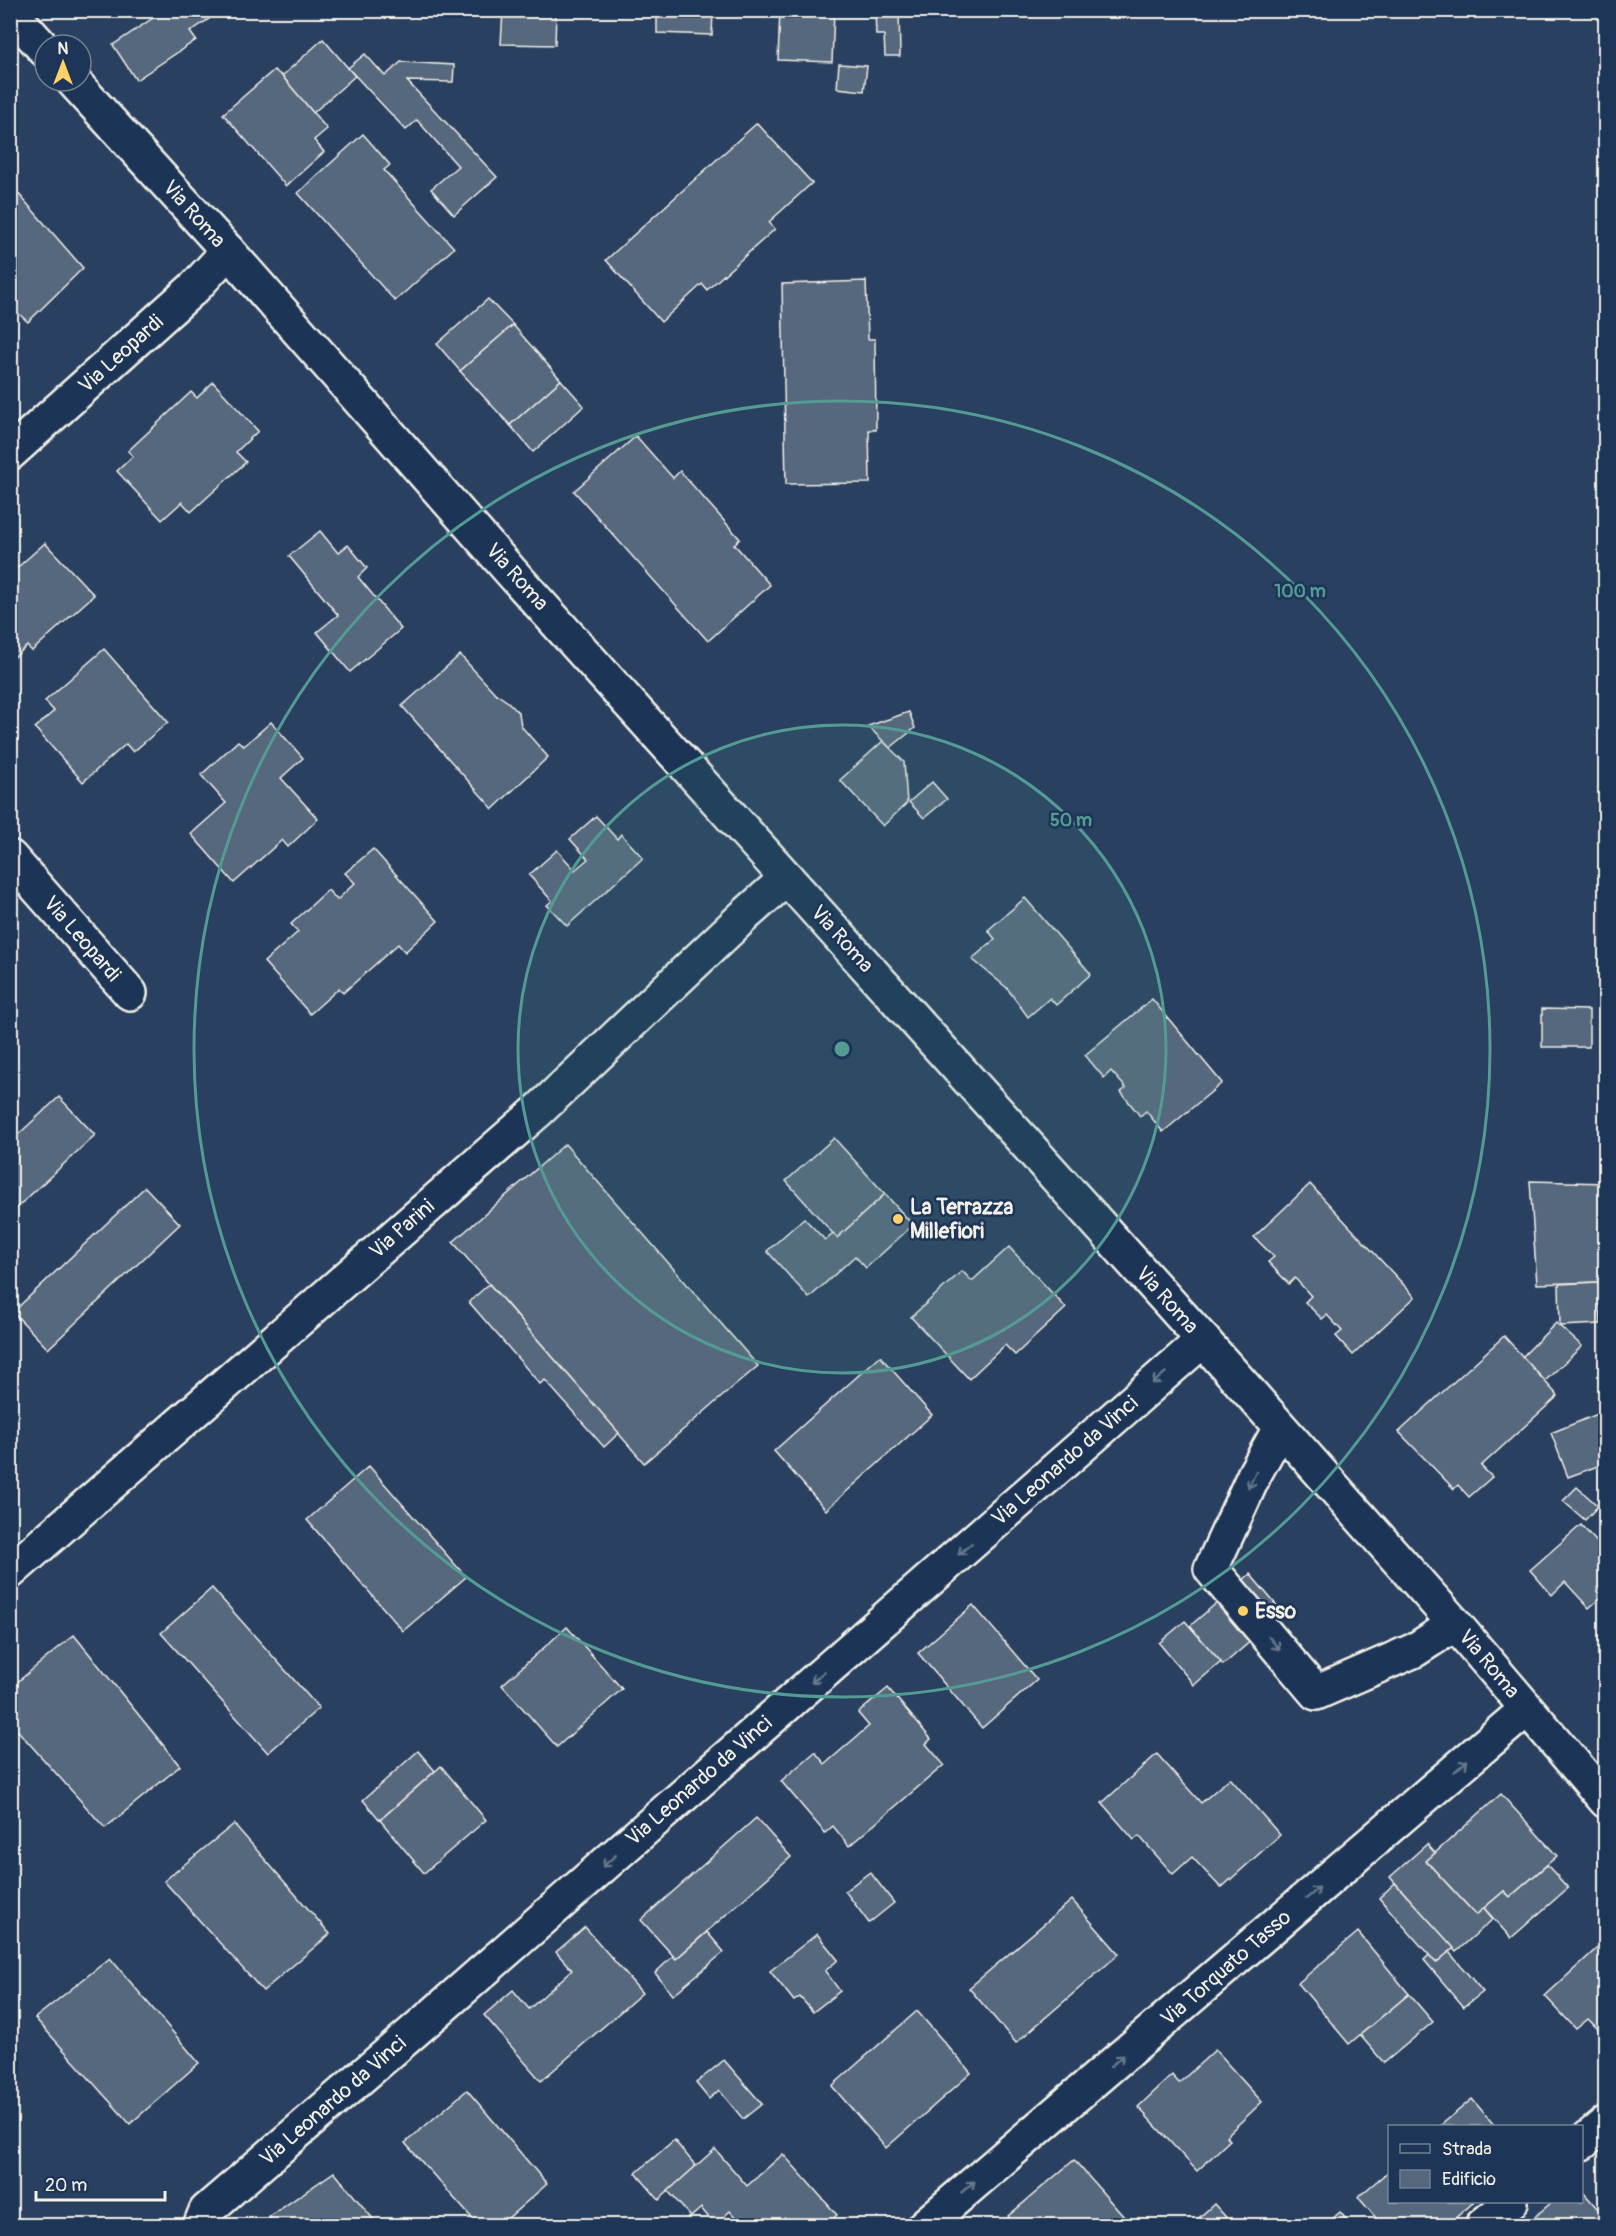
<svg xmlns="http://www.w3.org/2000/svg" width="1616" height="2236" viewBox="0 0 1616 2236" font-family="Pangolin,sans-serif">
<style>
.building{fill:#56677d;stroke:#f4f1e8;stroke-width:1.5}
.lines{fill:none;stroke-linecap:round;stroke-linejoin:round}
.minor-casing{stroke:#f4f1e8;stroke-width:38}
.major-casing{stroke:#f4f1e8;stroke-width:38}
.minor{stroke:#1d3557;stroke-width:33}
.major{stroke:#1d3557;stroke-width:33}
.oneway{stroke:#68778a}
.ring{fill:none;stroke:#549b93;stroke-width:3}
.poi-dot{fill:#ffd166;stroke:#1d3557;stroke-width:2}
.labels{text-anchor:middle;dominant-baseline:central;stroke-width:5;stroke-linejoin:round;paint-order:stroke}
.street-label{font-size:21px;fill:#f4f1e8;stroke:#1d3557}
.poi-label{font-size:21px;font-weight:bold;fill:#f4f1e8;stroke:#1d3557;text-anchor:start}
.centre{fill:#549b93;stroke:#1d3557;stroke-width:3}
.ring-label{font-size:18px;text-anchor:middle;font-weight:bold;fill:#549b93;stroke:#1d3557;stroke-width:5;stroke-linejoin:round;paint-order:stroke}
</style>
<rect width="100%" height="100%" fill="#2a4060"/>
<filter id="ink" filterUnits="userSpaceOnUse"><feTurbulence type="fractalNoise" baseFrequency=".0167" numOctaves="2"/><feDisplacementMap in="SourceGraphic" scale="12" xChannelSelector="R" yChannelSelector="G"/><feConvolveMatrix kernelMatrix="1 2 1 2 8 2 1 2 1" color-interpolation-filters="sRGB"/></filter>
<g filter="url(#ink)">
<!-- building -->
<g class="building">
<polygon points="165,10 222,10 190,32 196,40 136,80 113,45"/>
<polygon points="503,10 556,10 555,45 501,44"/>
<polygon points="657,10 713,10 712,35 657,33"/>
<polygon points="780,10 834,10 832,62 778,60"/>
<polygon points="875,11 899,11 900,56 885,56 884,35 876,35"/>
<polygon points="323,39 355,76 313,113 282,76"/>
<polygon points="365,54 385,76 401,62 454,65 453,82 407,81 497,177 454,215 431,189 458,166 417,120 406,130 348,68"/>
<polygon points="839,64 867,66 864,91 837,88"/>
<polygon points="274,70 282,76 327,129 314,140 324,152 286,186 223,114"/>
<polygon points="757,123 812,183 769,222 775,229 707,290 702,284 661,322 606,260"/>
<polygon points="363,134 390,165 384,170 454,248 395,301 298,193"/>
<polygon points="10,184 83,268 28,322 10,306"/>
<polygon points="866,281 868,339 875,339 876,430 869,430 870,483 786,484 782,284"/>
<polygon points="488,299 513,325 460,371 437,344"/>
<polygon points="513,325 561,380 510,425 460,371"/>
<polygon points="561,380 584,406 533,452 510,425"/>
<polygon points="213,382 258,431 236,452 246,462 191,512 182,502 162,520 117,471 133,456 128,451 191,392 197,398"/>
<polygon points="636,436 673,478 680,471 740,539 734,544 770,585 708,641 574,491"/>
<polygon points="320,531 338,553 348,545 367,568 358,577 401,629 350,672 317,632 338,615 289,556"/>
<polygon points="45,543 94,595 32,651 27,646 10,661 10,574"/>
<polygon points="104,649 168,722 133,752 126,744 83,782 35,728 54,711 45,701"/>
<polygon points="460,655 495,693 508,702 519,713 521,726 548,757 493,809 402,706"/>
<polygon points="909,712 915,728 890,748 868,726"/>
<polygon points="271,722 303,758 281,778 318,819 288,847 282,840 234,883 191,834 226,803 201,775 238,741 244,746"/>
<polygon points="883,741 904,762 907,803 883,826 840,780"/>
<polygon points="932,782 947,799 924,818 909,802"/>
<polygon points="596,816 617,839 621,834 643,858 567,926 547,905 552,901 529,875 557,850 575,870 588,859 570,839"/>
<polygon points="373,849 438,921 405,952 398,944 343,993 339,988 310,1014 264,962 298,932 291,924 328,890 337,900 355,883 345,873"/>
<polygon points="1025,898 1091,974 1056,1005 1050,998 1028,1017 1007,988 972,959 995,939 988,930"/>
<polygon points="1152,999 1222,1083 1163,1132 1146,1111 1140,1116 1121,1092 1126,1088 1111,1071 1104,1078 1085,1055"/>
<polygon points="1542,1009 1589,1010 1589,1047 1542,1047"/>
<polygon points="59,1097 95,1135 10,1214 10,1142"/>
<polygon points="834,1138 885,1194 837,1238 786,1181"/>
<polygon points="565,1144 758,1366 644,1463 453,1242"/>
<polygon points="1530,1181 1606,1183 1606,1217 1599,1282 1537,1284"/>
<polygon points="1310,1184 1415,1297 1353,1355 1336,1336 1342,1331 1327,1315 1322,1319 1305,1302 1311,1296 1295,1278 1289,1284 1268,1262 1274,1257 1254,1237"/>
<polygon points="145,1187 180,1224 48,1349 13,1312"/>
<polygon points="885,1194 913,1225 866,1268 855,1256 809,1298 767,1251 804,1218 825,1240 833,1233 837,1238"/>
<polygon points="1009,1247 1066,1308 1015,1355 1005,1345 969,1379 911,1317 962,1271 972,1281"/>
<polygon points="1599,1282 1601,1324 1560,1326 1559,1284"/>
<polygon points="489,1284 619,1433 604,1447 545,1380 540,1384 469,1302"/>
<polygon points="1556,1323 1582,1346 1545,1381 1522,1357"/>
<polygon points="1504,1336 1558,1396 1481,1466 1492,1477 1469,1497 1458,1485 1454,1489 1399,1432"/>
<polygon points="880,1356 932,1415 826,1510 774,1451"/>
<polygon points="1605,1411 1606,1463 1568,1477 1551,1433"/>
<polygon points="369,1466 466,1577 403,1631 307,1520"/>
<polygon points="1577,1487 1598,1506 1585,1520 1563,1501"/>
<polygon points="1581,1525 1606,1552 1606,1593 1589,1608 1565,1582 1552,1595 1530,1570"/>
<polygon points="1250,1574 1283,1613 1223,1665 1190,1626"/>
<polygon points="212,1588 319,1708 268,1753 161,1633"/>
<polygon points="973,1605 1037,1680 982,1728 918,1653"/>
<polygon points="1185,1621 1221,1662 1194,1685 1159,1643"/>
<polygon points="567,1627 622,1689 557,1747 502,1685"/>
<polygon points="74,1635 180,1766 105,1828 10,1722 10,1688"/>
<polygon points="888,1688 931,1739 926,1744 944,1765 849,1846 833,1826 825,1833 781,1781 815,1752 825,1764 869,1726 858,1713"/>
<polygon points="418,1751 435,1771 380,1820 363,1800"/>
<polygon points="1157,1754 1201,1803 1230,1778 1280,1835 1221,1888 1192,1857 1173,1874 1139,1836 1134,1840 1102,1803"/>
<polygon points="441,1766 486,1820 424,1873 380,1820"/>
<polygon points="1501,1794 1557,1856 1510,1897 1504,1891 1476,1915 1426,1861"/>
<polygon points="756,1818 791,1857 676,1959 641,1920"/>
<polygon points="234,1824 330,1934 263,1991 164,1881"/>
<polygon points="1427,1844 1435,1853 1426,1861 1476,1915 1484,1908 1493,1919 1456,1952 1390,1877"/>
<polygon points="1547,1865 1568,1888 1511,1938 1484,1908 1504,1891 1510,1897"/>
<polygon points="870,1872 894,1903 869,1923 845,1891"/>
<polygon points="1395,1883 1454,1948 1436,1963 1379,1898"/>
<polygon points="1072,1900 1119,1954 1016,2043 969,1988"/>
<polygon points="585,1927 642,1993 541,2081 484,2015 513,1990 529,2009 572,1970 556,1952"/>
<polygon points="707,1932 724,1952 673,1995 655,1973 673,1956 676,1959"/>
<polygon points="1358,1932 1409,1994 1349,2044 1298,1983"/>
<polygon points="817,1934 838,1960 825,1971 840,1991 813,2012 800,1997 794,2001 770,1971"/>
<polygon points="1606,1940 1606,2037 1588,2019 1576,2029 1545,1996"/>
<polygon points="1449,1952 1483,1992 1464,2007 1424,1960 1429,1955 1436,1963"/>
<polygon points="110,1958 199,2063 130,2124 35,2018"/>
<polygon points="1409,1994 1433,2022 1384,2063 1360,2035"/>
<polygon points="917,2011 971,2073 886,2148 832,2086"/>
<polygon points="1215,2050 1262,2102 1226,2136 1230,2140 1197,2171 1138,2107 1172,2075 1179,2083"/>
<polygon points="724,2060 762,2104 743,2119 719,2090 709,2099 696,2083"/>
<polygon points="467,2090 547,2184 499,2226 479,2226 405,2143"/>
<polygon points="1472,2099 1495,2126 1440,2126"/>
<polygon points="674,2140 696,2166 659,2200 636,2173"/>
<polygon points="715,2149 747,2186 783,2154 837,2215 825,2226 743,2226 730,2211 715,2225 701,2208 691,2217 668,2191"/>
<polygon points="1074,2160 1124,2217 1115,2226 1017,2226 1008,2216"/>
<polygon points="1390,2170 1390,2202 1474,2202 1446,2226 1383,2226 1358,2197"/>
<polygon points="334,2172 379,2226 276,2226 269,2217"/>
<polygon points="1582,2191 1606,2218 1606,2226 1524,2226 1552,2202 1582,2202"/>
<polygon points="1214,2204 1234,2226 1190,2226"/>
<polygon points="1340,2212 1352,2226 1324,2226"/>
</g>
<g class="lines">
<!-- minor casing -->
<g class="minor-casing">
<g id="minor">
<polyline points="10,453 195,287 228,251"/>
<polyline points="10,857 130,993"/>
<polyline points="1280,1428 1255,1473 1211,1569 1316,1693 1415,1650 1455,1624"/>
<polyline points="10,1572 539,1110 744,916 787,878"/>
<polyline points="1582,2143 1606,2123"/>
<polyline points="200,2226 206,2211 434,2014 1203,1340"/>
<polyline points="924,2226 1527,1709"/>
<polyline points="1482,2226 1511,2202"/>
</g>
</g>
<!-- major casing -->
<g class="major-casing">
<g id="major">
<polyline points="10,11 45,50"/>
<polyline points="73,81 228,251 512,573 1203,1340 1455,1624 1606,1801"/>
</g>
</g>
<!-- minor -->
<use href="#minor" class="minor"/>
<!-- major -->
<use href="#major" class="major"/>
</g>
<!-- one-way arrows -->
<defs><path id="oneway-shaft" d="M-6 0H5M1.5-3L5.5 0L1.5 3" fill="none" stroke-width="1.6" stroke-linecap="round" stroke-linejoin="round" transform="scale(1.5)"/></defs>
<g class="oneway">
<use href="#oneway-shaft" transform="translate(1159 1378) rotate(139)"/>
<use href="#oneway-shaft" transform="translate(1252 1480) rotate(115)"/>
<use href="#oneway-shaft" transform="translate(965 1549) rotate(139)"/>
<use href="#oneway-shaft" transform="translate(1274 1643) rotate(50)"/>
<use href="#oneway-shaft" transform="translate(818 1677) rotate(139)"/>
<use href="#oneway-shaft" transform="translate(1461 1766) rotate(-41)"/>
<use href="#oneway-shaft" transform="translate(609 1861) rotate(139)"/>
<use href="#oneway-shaft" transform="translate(1313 1893) rotate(-41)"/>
<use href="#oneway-shaft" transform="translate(1117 2061) rotate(-40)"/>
<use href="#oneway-shaft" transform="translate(968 2187) rotate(-40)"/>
</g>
</g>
<!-- distance rings -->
<circle cx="842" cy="1049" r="324" fill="#549b93" fill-opacity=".12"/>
<g class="ring">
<circle cx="842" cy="1049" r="324"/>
<circle cx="842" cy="1049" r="648"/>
</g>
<!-- markers -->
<g class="poi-dot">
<circle cx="898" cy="1219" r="6"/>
<circle cx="1243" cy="1611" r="6"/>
</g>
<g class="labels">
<!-- street labels -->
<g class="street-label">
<text transform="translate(194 214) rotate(48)">Via Roma</text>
<text transform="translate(121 354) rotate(-42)">Via Leopardi</text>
<text transform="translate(517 577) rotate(48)">Via Roma</text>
<text transform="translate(82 939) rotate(49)">Via Leopardi</text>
<text transform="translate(842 939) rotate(48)">Via Roma</text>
<text transform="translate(402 1229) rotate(-41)">Via Parini</text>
<text transform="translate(1167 1300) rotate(48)">Via Roma</text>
<text transform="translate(1065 1461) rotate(-41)">Via Leonardo da Vinci</text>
<text transform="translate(1489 1664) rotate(50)">Via Roma</text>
<text transform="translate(699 1781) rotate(-41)">Via Leonardo da Vinci</text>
<text transform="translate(1226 1968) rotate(-41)">Via Torquato Tasso</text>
<text transform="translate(333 2101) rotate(-41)">Via Leonardo da Vinci</text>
</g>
<!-- poi labels -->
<g class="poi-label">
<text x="910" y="1207">La Terrazza<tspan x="910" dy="24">Millefiori</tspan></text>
<text x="1255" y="1611">Esso</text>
</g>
</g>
<circle cx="842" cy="1049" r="9" class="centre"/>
<g class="ring-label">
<text x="1300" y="597">100 m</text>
<text x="1071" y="826">50 m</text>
</g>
<!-- margin -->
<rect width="1616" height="2236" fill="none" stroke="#1d3557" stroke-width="36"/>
<rect x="18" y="18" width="1580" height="2200" fill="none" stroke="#f4f1e8" stroke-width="2" filter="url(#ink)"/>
<!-- legend -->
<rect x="1388" y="2125" width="195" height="78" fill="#1d3557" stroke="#738091" stroke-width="1.5"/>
<rect x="1400" y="2144" width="30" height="9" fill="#1d3557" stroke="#738091" stroke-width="1.5"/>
<text x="1442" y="2155" font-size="18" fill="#f4f1e8">Strada</text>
<rect x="1400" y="2170" width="30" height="18" fill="#56677d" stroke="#738091" stroke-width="1.5"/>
<text x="1442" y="2185" font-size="18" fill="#f4f1e8">Edificio</text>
<!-- north arrow -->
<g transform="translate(63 63)"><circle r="28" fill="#1d3557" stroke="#738091" stroke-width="1.5"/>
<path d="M0-4.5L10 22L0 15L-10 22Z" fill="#ffd166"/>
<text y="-9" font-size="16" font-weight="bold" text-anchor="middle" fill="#f4f1e8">N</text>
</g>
<!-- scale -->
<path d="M36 2191v9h129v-9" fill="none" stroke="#f4f1e8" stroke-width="3"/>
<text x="45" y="2191" font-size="18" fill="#f4f1e8" stroke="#1d3557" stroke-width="4.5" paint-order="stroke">20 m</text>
</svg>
